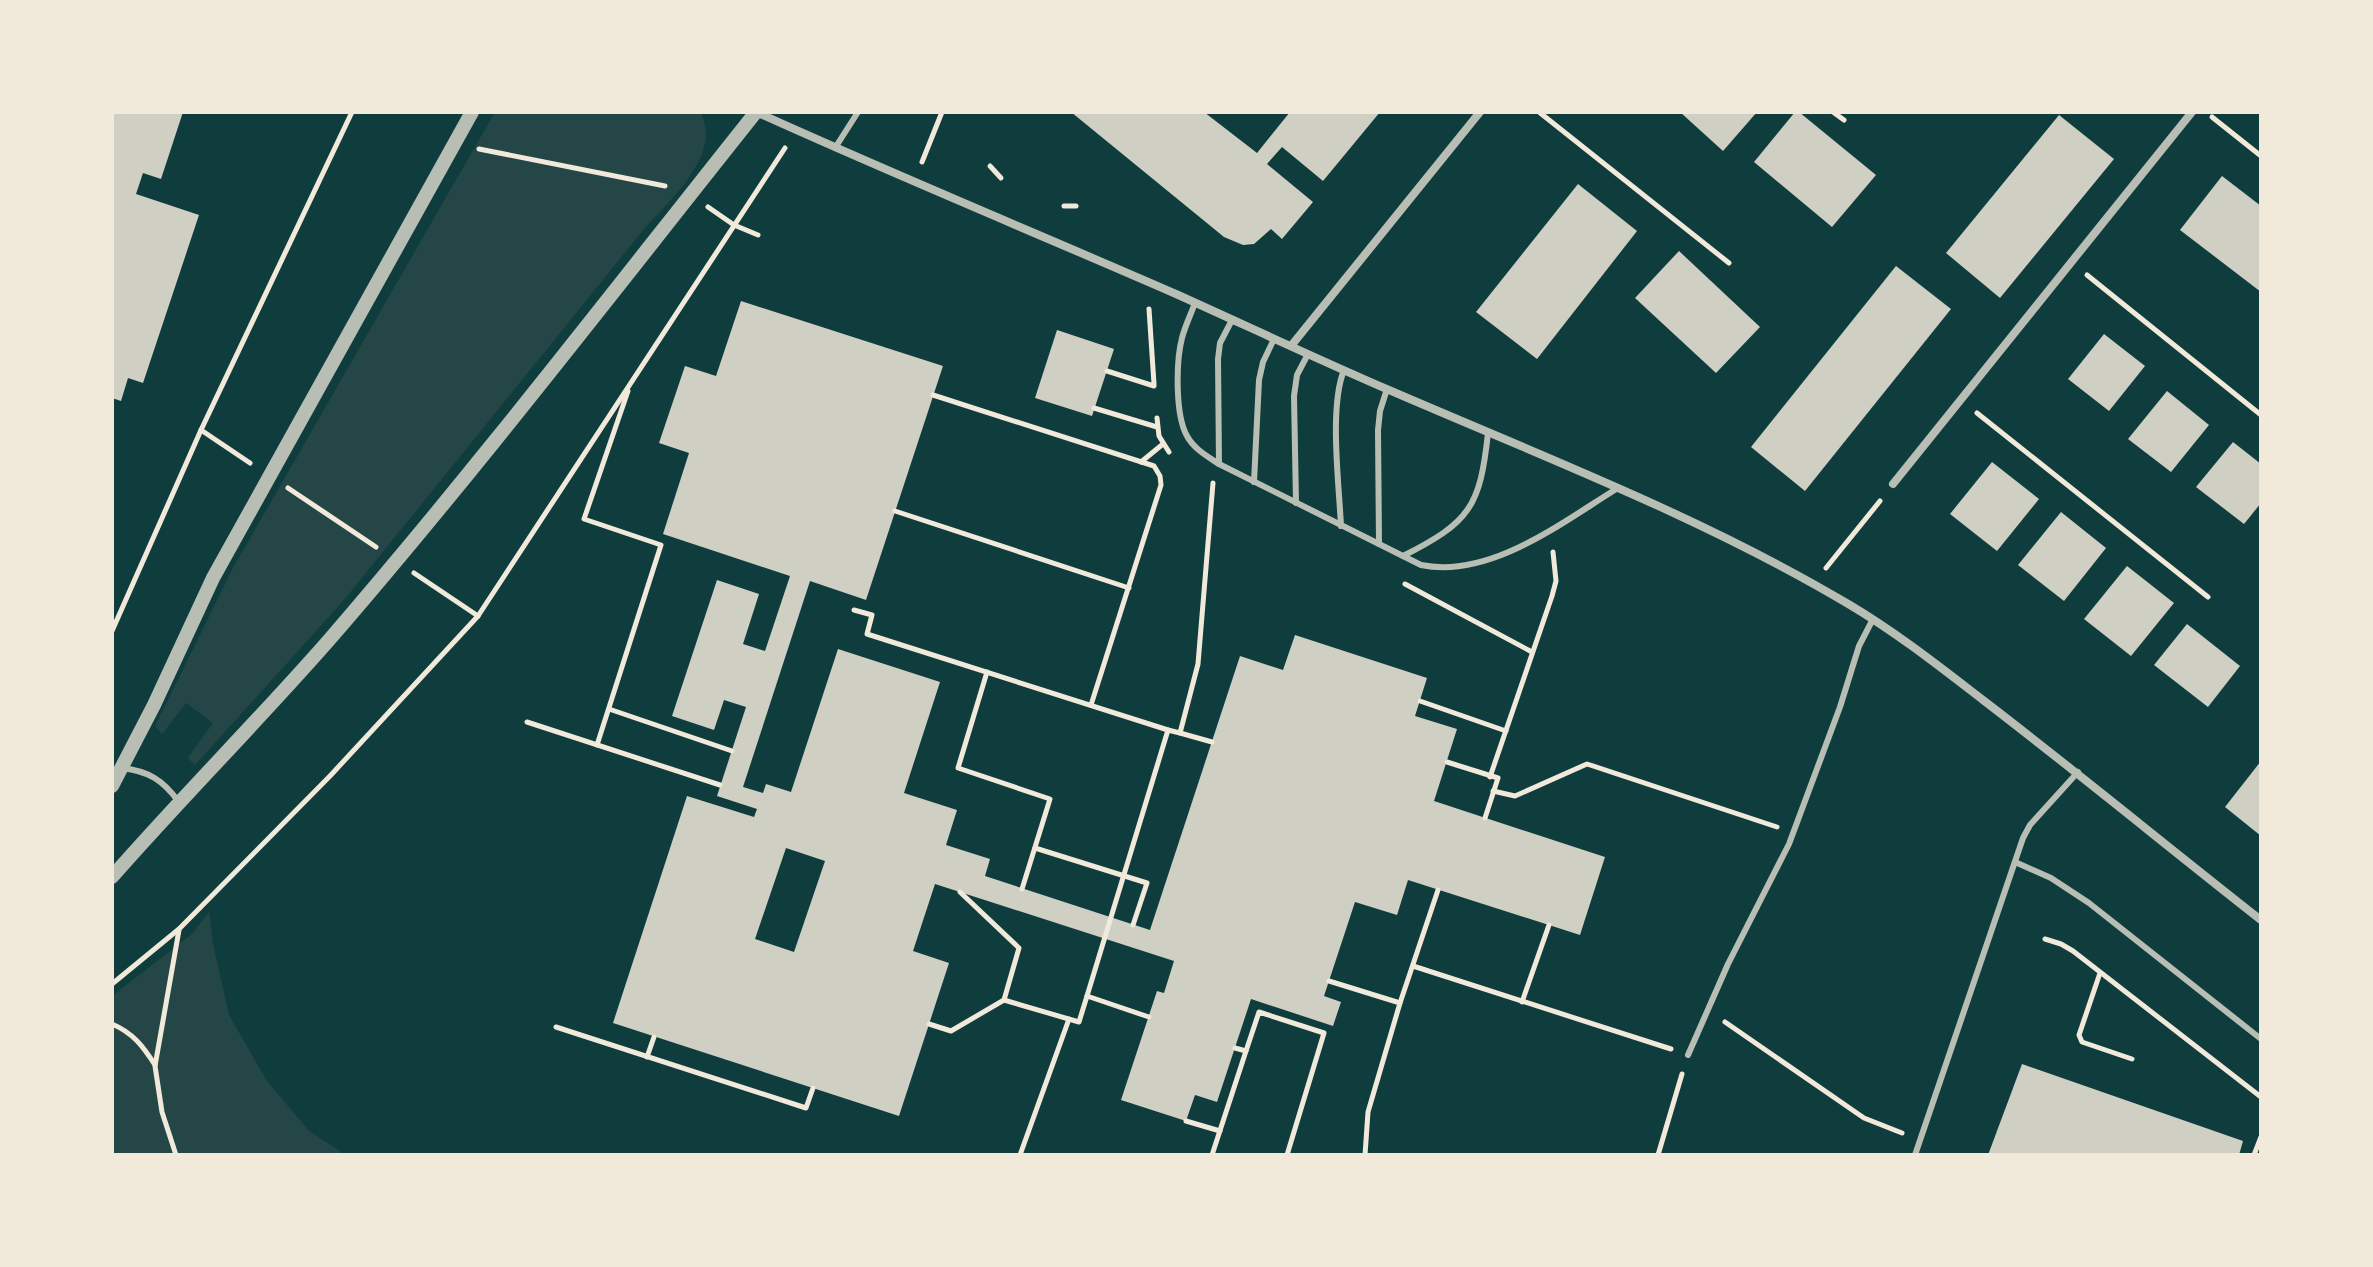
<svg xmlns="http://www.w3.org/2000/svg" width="2373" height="1267" viewBox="0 0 2373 1267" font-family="'IBM Plex Sans',sans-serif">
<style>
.green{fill:#244646}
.building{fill:#cfcfc3;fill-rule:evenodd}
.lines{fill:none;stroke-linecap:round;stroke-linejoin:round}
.path{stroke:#f1e9da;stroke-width:5}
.service{stroke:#b8beb3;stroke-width:6}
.minor{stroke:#b8beb3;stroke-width:8}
.tertiary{stroke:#b8beb3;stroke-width:14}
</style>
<rect width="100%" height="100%" fill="#0f3d3e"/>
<!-- green -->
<g class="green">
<path d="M 495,112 L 700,112 C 724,153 669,201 644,229 L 344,600 L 195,765 L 188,758 L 213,723 L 186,703 L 162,734 L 155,726 L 233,568 Z"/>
<polygon points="209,912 213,944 229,1015 267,1081 309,1131 346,1155 112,1155 112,996 192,934"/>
</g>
<!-- building -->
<g class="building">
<polygon points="112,112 183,112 161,179 143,173 136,194 199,215 143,383 128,378 121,401 112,398"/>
<polygon points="1071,112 1204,112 1257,153 1290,112 1380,112 1323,181 1282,147 1267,164 1313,202 1282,239 1271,229 1254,244 1243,245 1224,237"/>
<polygon points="1680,112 1757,112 1723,151"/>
<polygon points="1795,112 1799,112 1876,175 1832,227 1754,162"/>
<polygon points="2059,115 2114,159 2000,298 1946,253"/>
<polygon points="2222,176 2261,206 2261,292 2180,230"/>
<polygon points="1578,184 1637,231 1537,359 1476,312"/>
<polygon points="1679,251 1760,327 1716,373 1635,298"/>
<polygon points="1896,266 1951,309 1805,491 1751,447"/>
<path d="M 741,301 L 943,366 L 866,600 L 810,581 L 743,787 L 763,793 L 766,784 L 791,792 L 838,649 L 940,682 L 904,793 L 957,810 L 946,845 L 990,859 L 985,876 L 1150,930 L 1240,656 L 1283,670 L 1295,635 L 1427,678 L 1415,716 L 1457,729 L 1434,801 L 1605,857 L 1580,935 L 1408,880 L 1397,915 L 1355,902 L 1324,996 L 1341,1002 L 1333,1026 L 1251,999 L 1217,1102 L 1195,1095 L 1186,1121 L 1121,1100 L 1157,991 L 1164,993 L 1174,961 L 935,884 L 913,951 L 949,963 L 899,1116 L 613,1023 L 687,796 L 754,817 L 757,809 L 717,796 L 746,707 L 724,700 L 714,730 L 672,716 L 717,580 L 759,594 L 743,644 L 765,651 L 790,576 L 663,534 L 689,453 L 659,443 L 685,366 L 716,376 ZM 786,848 L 825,861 L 794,952 L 755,939 Z"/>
<polygon points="1057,330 1114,349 1092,416 1035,398"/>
<polygon points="2104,334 2145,366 2109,411 2068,379"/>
<polygon points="2167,391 2209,425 2171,472 2128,439"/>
<polygon points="2233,442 2261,464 2261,503 2244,524 2196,487"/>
<polygon points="1992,462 2039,499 1997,551 1950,514"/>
<polygon points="2061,512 2106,548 2064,601 2018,565"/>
<polygon points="2127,566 2174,603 2131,656 2084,619"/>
<polygon points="2187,624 2240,666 2208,707 2154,665"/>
<polygon points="2261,761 2261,836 2225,807"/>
<polygon points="2022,1064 2243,1141 2239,1155 1988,1155"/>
</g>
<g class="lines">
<!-- path -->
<g class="path">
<polyline points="1539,112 1729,263"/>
<polyline points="1833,112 1844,120"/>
<polyline points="2212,117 2261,156"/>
<polyline points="479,149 665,186"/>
<polyline points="922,162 942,112"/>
<polyline points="990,166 1001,178"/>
<polyline points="1064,206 1076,206"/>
<polyline points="708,207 734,225 758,235"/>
<polyline points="2087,275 2261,415"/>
<polyline points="1149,309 1154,384"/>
<polyline points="1107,371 1154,386"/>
<polyline points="933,395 1154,466 1160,476 1161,485 1091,705"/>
<polyline points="1094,408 1157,427"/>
<polyline points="1977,413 2208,597"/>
<polyline points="1157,418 1159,436 1169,452"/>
<polyline points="201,430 250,463"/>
<polyline points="1141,462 1163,444"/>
<polyline points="288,488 376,547"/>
<polyline points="895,511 1129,588"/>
<polyline points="1826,568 1880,501"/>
<polyline points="414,573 478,616"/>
<polyline points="1405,584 1532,652"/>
<polyline points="854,610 872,615 867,634 1168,730"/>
<polyline points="112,631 201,430 352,112"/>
<polyline points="987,672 958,768 1050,799 1022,889"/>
<polyline points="1420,701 1506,731"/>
<polyline points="609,709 732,751"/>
<polyline points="527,722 720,785"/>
<polyline points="1212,742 1180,733 1198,664 1213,483"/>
<polyline points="597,745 661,545 584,519 628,391"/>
<polyline points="1447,762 1498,778 1485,818"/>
<polyline points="1490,777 1552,596 1556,581 1553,552"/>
<polyline points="1493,791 1515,796 1587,764 1777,827"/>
<polyline points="1035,848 1147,883 1133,925"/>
<polyline points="960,892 1019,948 1004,1000"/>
<polyline points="2045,939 2061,944 2073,951 2261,1097"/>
<polyline points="1413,966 1671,1049"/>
<polyline points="2100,973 2079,1035 2082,1042 2132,1059"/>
<polyline points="1329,981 1400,1003"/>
<polyline points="112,984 179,929 330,776 478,616 785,148"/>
<polyline points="1522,1002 1549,925"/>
<polyline points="1149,1017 1087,996 1168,730 1180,733"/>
<polyline points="1725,1022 1864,1118 1902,1133"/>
<path d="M 112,1024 C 133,1033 143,1046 155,1065"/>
<polyline points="929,1024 951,1031 1004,1000 1079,1022 1087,996"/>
<polyline points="556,1027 806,1108 813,1088"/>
<polyline points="1246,1051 1259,1012 1324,1033 1287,1155"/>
<polyline points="647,1057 654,1037"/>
<polyline points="1186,1121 1220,1131"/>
<polyline points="176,1155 162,1112 155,1066 179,930"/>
<polyline points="1020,1155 1069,1019"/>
<polyline points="1212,1155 1246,1051 1235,1048"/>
<polyline points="1365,1155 1368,1112 1400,1003 1438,890"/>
<polyline points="1658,1155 1682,1074"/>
<polyline points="2254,1155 2261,1137"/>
</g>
<!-- service -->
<g class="service">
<polyline points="835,148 858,112"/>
<path d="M 1195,303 C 1191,314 1185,326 1182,338 C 1176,361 1175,415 1187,436 C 1194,449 1207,456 1219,464 L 1421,565 C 1491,579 1562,522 1618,488"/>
<polyline points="1219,464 1218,359 1220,343 1232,320"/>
<polyline points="1254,482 1259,380 1263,362 1274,339"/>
<polyline points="1296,503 1294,396 1297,375 1308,354"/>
<path d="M 1341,526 C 1339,484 1329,407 1344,370"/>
<polyline points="1379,544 1378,430 1380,411 1387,389"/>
<path d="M 1403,556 C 1470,522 1480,507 1488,433"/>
<path d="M 122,768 C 148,771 163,780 178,801"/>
<polyline points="2015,862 2051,878 2089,903 2261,1039"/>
<polyline points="1688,1055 1728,964 1789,844 1840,707 1859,646 1873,619"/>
<polyline points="1915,1155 2023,838 2030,825 2078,772"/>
</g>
<!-- minor -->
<g class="minor">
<path d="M 756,112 C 895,175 1036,233 1176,294 C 1247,326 1317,359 1389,390 C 1544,457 1704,518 1850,605 C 1897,633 1940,667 1983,700 C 2077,772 2168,847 2261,920"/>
<polyline points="1291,346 1480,112"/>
<polyline points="1893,484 2192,112"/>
</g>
<!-- tertiary -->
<g class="tertiary">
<polyline points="112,786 154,705 213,578 472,112"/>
<path d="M 112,877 C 183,796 258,721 329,640 C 477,469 615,289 756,112"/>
</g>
</g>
<!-- border -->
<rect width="2373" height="1267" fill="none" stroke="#f1e9da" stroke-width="228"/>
</svg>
